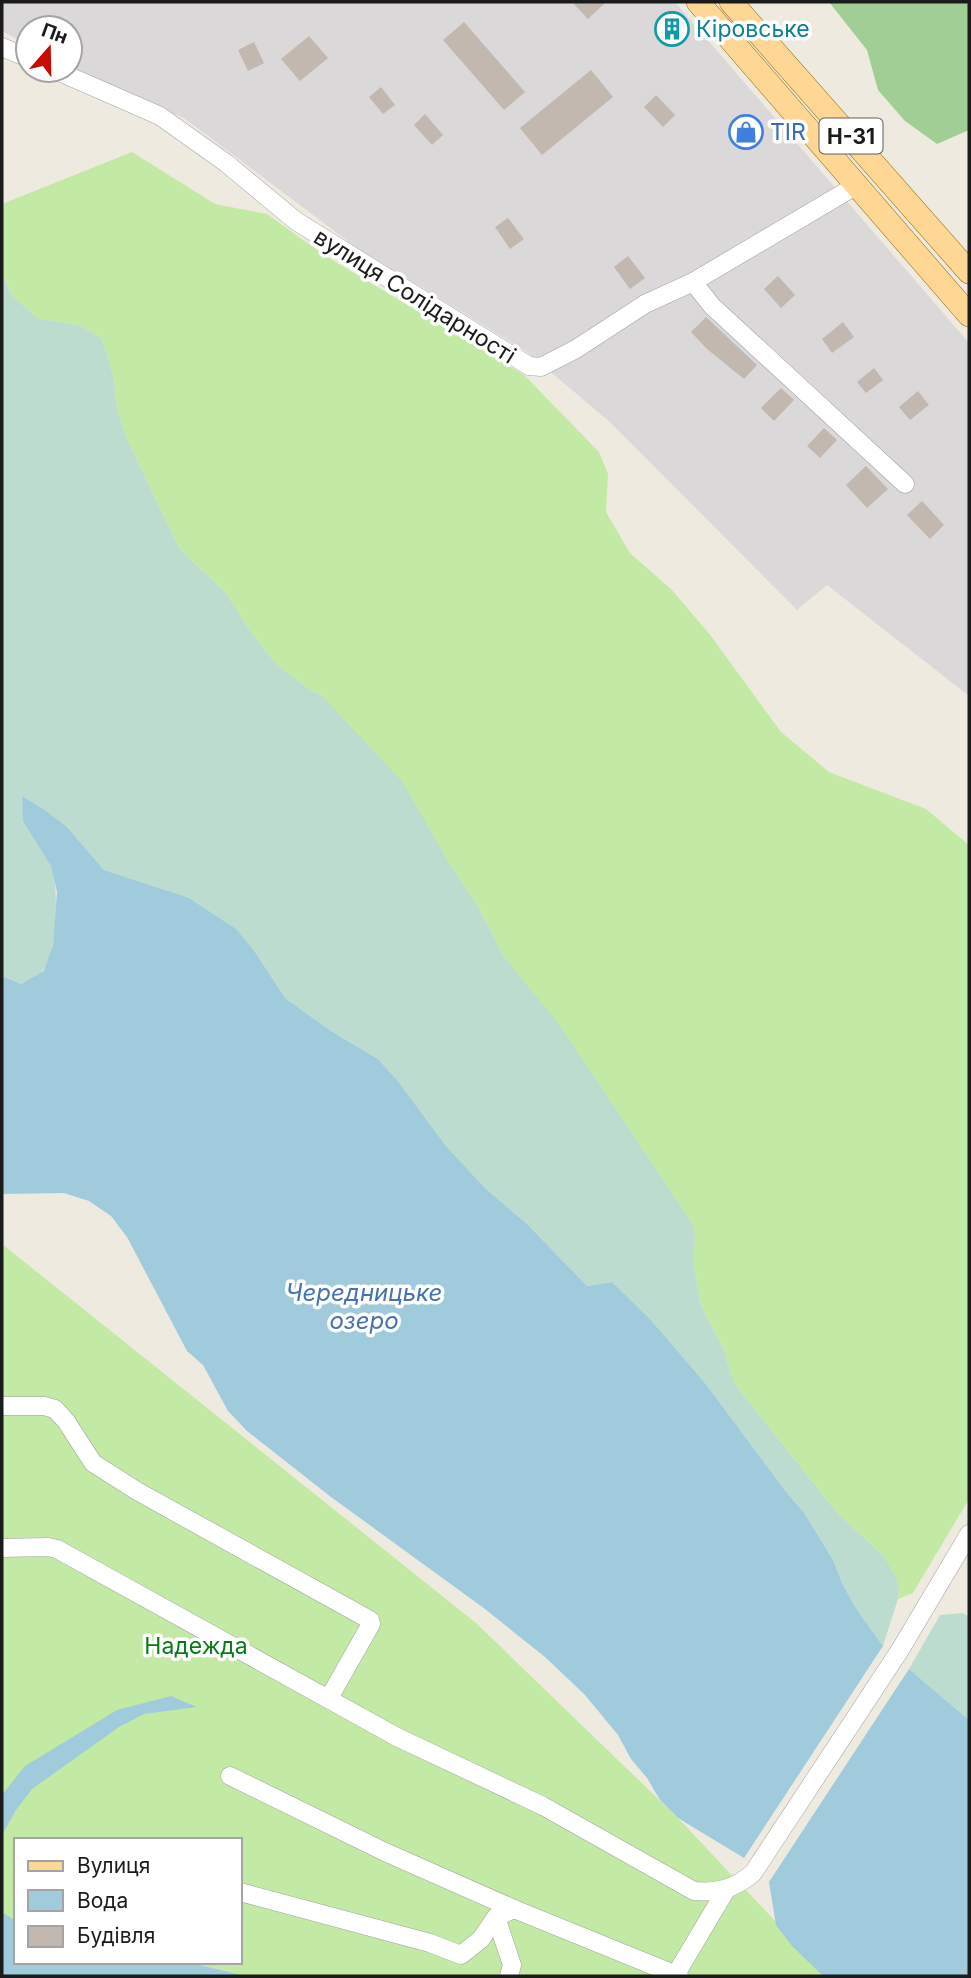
<svg xmlns="http://www.w3.org/2000/svg" width="971" height="1978" viewBox="0 0 971 1978" font-family="Inter,sans-serif">
<style>
.residential{fill:#dad8d8}
.grass{fill:#c2eaa4}
.forest{fill:#a1ce94}
.wetland{fill:#bddcd0}
.water{fill:#9fcbdd}
.building{fill:#c2b8b0}
.lines{fill:none;stroke-linecap:round;stroke-linejoin:round}
.minor-casing{stroke:#a2a2a2;stroke-width:19}
.major-casing{stroke:#936b00;stroke-width:24}
.minor{stroke:#fff;stroke-width:18}
.major{stroke:#ffd794;stroke-width:23}
.labels{text-anchor:middle;dominant-baseline:central;stroke-width:7;stroke-linejoin:round;paint-order:stroke}
.shield{fill:#fff;stroke:#5f5f5f;stroke-width:2}
.shield-label{font-size:21px;font-weight:bold;fill:#1b1b1b}
.culture-label{font-size:23px;fill:#0d838f;stroke:#fff;text-anchor:start}
.shop-label{font-size:23px;fill:#366cbe;stroke:#fff;text-anchor:start}
.street-label{font-size:23px;fill:#1b1b1b;stroke:#fff}
.park-label{font-size:23px;fill:#087b18;stroke:#fff}
.water-label{font-size:24px;font-style:italic;fill:#4673ad;stroke:#fff}
</style>
<rect width="100%" height="100%" fill="#eeeae0"/>
<!-- residential -->
<polygon class="residential" points="2,2 675,2 969,343 969,696 827,585 797,610 611,423 527,352 353,245 184,118 101,83 70,67 70,28 28,28 28,45 2,31"/>
<!-- grass -->
<g class="grass">
<polygon points="132,152 215,204 267,214 324,255 524,375 599,452 608,474 606,512 630,553 672,590 711,636 781,732 829,772 926,809 969,845 969,1499 913,1593 898,1599 899,1587 883,1555 839,1515 734,1383 723,1348 701,1306 693,1261 695,1236 505,958 476,903 449,863 322,696 312,691 277,665 253,635 225,592 179,548 126,437 118,412 113,375 102,339 81,326 37,318 12,295 2,273 2,204"/>
<polygon points="2,1244 476,1623 678,1818 827,1976 246,1976 187,1962 240,1962 240,1840 16,1840 16,1921 2,1920"/>
</g>
<!-- forest -->
<polygon class="forest" points="829,2 969,2 969,130 937,144 905,121 878,90 867,50"/>
<!-- wetland -->
<g class="wetland">
<path d="M 2,273 L 12,295 L 37,318 L 81,326 L 102,339 L 113,375 L 118,412 L 126,437 L 179,548 L 225,592 L 253,635 L 277,665 L 312,691 L 322,696 L 402,781 L 449,863 L 476,903 L 505,958 L 559,1024 L 692,1223 L 695,1236 L 693,1261 L 701,1306 L 723,1348 L 734,1383 L 839,1515 L 883,1555 L 895,1576 L 899,1587 L 898,1599 L 883,1646 L 857,1610 L 843,1585 L 833,1560 L 805,1514 L 787,1493 L 705,1383 L 650,1319 L 612,1282 L 587,1286 L 528,1225 L 485,1188 L 446,1146 L 397,1080 L 378,1059 L 331,1031 L 285,998 L 269,975 L 187,897 L 104,870 L 67,827 L 45,810 L 22,796 C 21,829 38,837 50,864 C 60,884 57,953 44,970 C 39,976 27,980 21,984 L 2,976 Z"/>
<polygon points="963,1613 969,1617 969,1720 909,1669 940,1615"/>
</g>
<!-- water -->
<g class="water">
<polygon points="22,796 45,810 67,827 104,870 187,897 236,929 254,951 285,998 331,1031 378,1059 397,1080 446,1146 485,1188 528,1225 587,1286 612,1282 650,1319 705,1383 787,1493 805,1514 833,1560 843,1585 857,1610 883,1646 744,1858 678,1818 660,1800 647,1778 631,1759 618,1735 585,1695 545,1657 485,1609 331,1497 247,1431 228,1411 203,1365 187,1351 127,1237 111,1216 89,1201 64,1193 2,1194 2,976 21,984 44,971 53,945 57,892 51,866 23,821"/>
<polygon points="909,1669 969,1720 969,1976 823,1976 792,1946 776,1925 769,1882"/>
<polygon points="171,1696 197,1707 144,1714 119,1727 32,1789 16,1810 2,1835 2,1795 25,1766 117,1710"/>
<polygon points="2,1912 16,1921 16,1962 187,1962 246,1976 2,1976"/>
</g>
<!-- building -->
<g class="building">
<polygon points="572,2 606,2 588,19"/>
<polygon points="464,22 525,92 504,110 443,40"/>
<polygon points="309,36 328,58 300,81 281,59"/>
<polygon points="254,42 264,63 248,71 238,50"/>
<polygon points="591,70 613,97 542,155 520,128"/>
<polygon points="381,87 395,105 383,114 369,97"/>
<polygon points="656,95 675,115 663,127 644,107"/>
<polygon points="425,114 443,135 432,145 414,125"/>
<polygon points="508,218 524,239 510,249 495,227"/>
<polygon points="628,256 645,278 630,289 614,267"/>
<polygon points="778,276 795,295 781,308 764,289"/>
<polygon points="706,317 757,365 744,379 707,349 691,332"/>
<polygon points="843,322 854,337 832,353 822,339"/>
<polygon points="874,368 883,380 866,393 857,382"/>
<polygon points="781,388 794,400 774,421 761,408"/>
<polygon points="918,391 929,405 910,420 899,407"/>
<polygon points="824,428 837,440 820,458 807,446"/>
<polygon points="866,466 888,489 867,508 846,485"/>
<polygon points="922,501 944,525 930,539 907,515"/>
</g>
<g class="lines">
<!-- minor casing -->
<g class="minor-casing">
<g id="minor">
<polyline points="2,47 28,58"/>
<polyline points="55,70 160,116 226,163 296,221 529,366 541,367 576,349 645,304 693,282 857,185"/>
<polyline points="693,282 712,306 905,484"/>
<polyline points="2,1406 44,1406 55,1409 66,1421 93,1463 137,1491 370,1620 371,1624 329,1698"/>
<path d="M 2,1548 L 48,1547 L 57,1549 L 397,1737 L 543,1806 L 694,1891 C 718,1893 734,1889 753,1873 L 900,1650 L 969,1534"/>
<polyline points="230,1776 385,1852 514,1909 679,1976"/>
<polyline points="240,1892 430,1943 461,1955 481,1939 496,1917 514,1909"/>
<polyline points="496,1917 512,1965 509,1976"/>
<polyline points="676,1974 726,1890"/>
</g>
</g>
<!-- major casing -->
<g class="major-casing">
<g id="major">
<polyline points="698,2 969,315"/>
<polyline points="731,2 969,272"/>
</g>
</g>
<!-- minor -->
<use href="#minor" class="minor"/>
<!-- major -->
<use href="#major" class="major"/>
</g>
<!-- icons -->
<defs>
<g id="building-ring" transform="scale(1.75)"><circle r="9.5" fill="#fff" stroke="#0f9aa8" stroke-width="1.5"/><path d="M-4-6H4V6H1V3H-1V6H-4ZM-2.5-4.3h1.7v1.8h-1.7ZM.8-4.3h1.7v1.8H.8ZM-2.5-1h1.7V.8h-1.7ZM.8-1h1.7V.8H.8Z" fill="#0f9aa8"/></g>
<g id="shop-ring" transform="scale(1.75)"><circle r="9.5" fill="#fff" stroke="#3f7fe0" stroke-width="1.5"/><path d="M-5-2.5h2.3a2.7 3.5 0 0 1 5.4 0H5L5.5 6h-11ZM-1.5-2.5h3a1.5 2.3 0 0 0-3 0Z" fill="#3f7fe0"/></g>
</defs>
<g fill-rule="evenodd">
<use href="#building-ring" x="672" y="29"/>
<use href="#shop-ring" x="746" y="132"/>
</g>
<g class="labels">
<!-- shield labels -->
<rect class="shield" x="819.5" y="118.5" width="63" height="35" rx="5"/>
<g class="shield-label">
<text x="851" y="136">Н-31</text>
</g>
<!-- culture labels -->
<g class="culture-label">
<text x="696" y="29">Кіровське</text>
</g>
<!-- shop labels -->
<g class="shop-label">
<text x="770" y="132">TIR</text>
</g>
<!-- street labels -->
<g class="street-label">
<text transform="translate(415 296) rotate(32)">вулиця Солідарності</text>
</g>
<!-- park labels -->
<g class="park-label">
<text x="196" y="1646">Надежда</text>
</g>
<!-- water labels -->
<g class="water-label">
<text x="364" y="1292">Чередницьке<tspan x="364" dy="28">озеро</tspan></text>
</g>
</g>
<!-- border -->
<rect width="971" height="1978" fill="none" stroke="#1b1b1b" stroke-width="7"/>
<!-- legend -->
<rect x="14" y="1838" width="228" height="126" fill="#ffffff" stroke="#a4a4a4" stroke-width="2"/>
<rect x="28" y="1861" width="35" height="10" fill="#ffd794" stroke="#a4a4a4" stroke-width="2"/>
<text x="77" y="1873" font-size="21" fill="#1b1b1b">Вулиця</text>
<rect x="28" y="1890" width="35" height="21" fill="#9fcbdd" stroke="#a4a4a4" stroke-width="2"/>
<text x="77" y="1908" font-size="21" fill="#1b1b1b">Вода</text>
<rect x="28" y="1926" width="35" height="21" fill="#c2b8b0" stroke="#a4a4a4" stroke-width="2"/>
<text x="77" y="1943" font-size="21" fill="#1b1b1b">Будівля</text>
<!-- north arrow -->
<g transform="translate(49 49) rotate(20)"><circle r="33" fill="#ffffff" stroke="#a4a4a4" stroke-width="2"/>
<path d="M0-5L12 26L0 18L-12 26Z" fill="#c70c00"/>
<text y="-10" font-size="19" font-weight="bold" text-anchor="middle" fill="#1b1b1b">Пн</text>
</g>
</svg>
